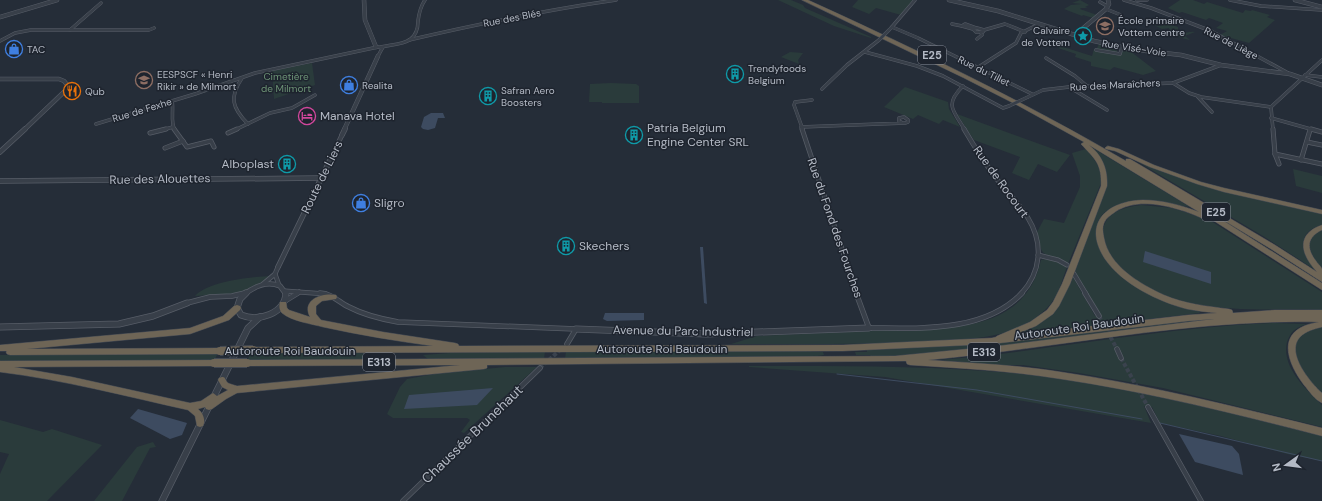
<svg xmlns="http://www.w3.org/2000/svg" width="1322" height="501" viewBox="0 0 1322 501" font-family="'DM Sans',sans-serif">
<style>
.green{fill:#2a3b3b}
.water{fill:#3d4b60}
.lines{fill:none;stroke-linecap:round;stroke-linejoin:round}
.stream{stroke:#3d4b60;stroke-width:1}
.minor-tunnel{stroke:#3a424d;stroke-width:4;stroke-dasharray:4 2;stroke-linecap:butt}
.minor-far2-casing{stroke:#575d67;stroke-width:3.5}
.minor-far1-casing{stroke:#575d67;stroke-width:5}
.minor-casing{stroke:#575d67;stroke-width:5.5}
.tertiary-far2-casing{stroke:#575d67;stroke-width:4.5}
.tertiary-far1-casing{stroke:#575d67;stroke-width:5.5}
.tertiary-casing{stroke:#575d67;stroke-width:7}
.motorway-casing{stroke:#444a54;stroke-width:1}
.minor-far2{stroke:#383f49;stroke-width:2.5}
.minor-far1{stroke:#383f49;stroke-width:3.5}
.minor{stroke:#383f49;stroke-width:4}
.tertiary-far2{stroke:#383f49;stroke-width:3.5}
.tertiary-far1{stroke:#383f49;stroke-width:4}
.tertiary{stroke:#383f49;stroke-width:5.5}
.motorway{fill:#6e6556;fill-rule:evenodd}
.minor-bridge-casing{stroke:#575d67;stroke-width:3.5;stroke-linecap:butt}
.motorway-bridge-casing{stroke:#444a54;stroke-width:10;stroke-linecap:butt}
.minor-bridge{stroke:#383f49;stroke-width:2.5}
.motorway-bridge{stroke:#6e6556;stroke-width:8}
.labels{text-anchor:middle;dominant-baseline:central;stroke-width:3;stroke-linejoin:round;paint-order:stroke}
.far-street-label{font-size:10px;fill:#b4bac5;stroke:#1e242e}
.far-poi-label{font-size:10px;fill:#b4bac5;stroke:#1e242e;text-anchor:start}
.far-park-label{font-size:10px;fill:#6d9376;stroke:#1e242e}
.shield{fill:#1e242e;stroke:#878d98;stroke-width:1}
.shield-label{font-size:11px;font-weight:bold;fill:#b4bac5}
.poi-label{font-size:12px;fill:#b4bac5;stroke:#1e242e;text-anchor:start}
.street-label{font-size:12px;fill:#b4bac5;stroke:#1e242e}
.near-street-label{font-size:14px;fill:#b4bac5;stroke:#1e242e}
</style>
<rect width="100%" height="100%" fill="#252d38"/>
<!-- green -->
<g class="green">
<polygon points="778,0 791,0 803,5 805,8 871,37 871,38 834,26"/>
<polygon points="858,0 913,0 901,15 876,8 869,14 852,7"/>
<polygon points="1080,0 1089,5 1085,7 1088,8 1081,8 1080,9 1097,15 1093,18 1083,15 1082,16 1064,9 1071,5 1082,4 1072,3"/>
<polygon points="1180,0 1193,0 1204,4 1207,2 1243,13 1245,10 1251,11 1252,10 1270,15 1267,17 1275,20 1249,43 1220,35 1227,31 1216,28 1223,23 1209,18 1206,20 1182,12 1179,13 1168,8"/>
<path d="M 1171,20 L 1175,23 L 1172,25 L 1178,27 L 1178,30 L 1175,32 C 1182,35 1188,31 1195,32 L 1185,36 L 1190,40 L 1185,39 L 1156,29 L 1170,32 L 1169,28 L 1162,29 L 1154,25 L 1162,26 L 1159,22 L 1160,21 L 1165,24 Z"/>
<polygon points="1099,44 1117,48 1117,53 1121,54 1123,50 1130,51 1156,71 1143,75 1114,67 1110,70 1091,66 1091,62 1075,57 1076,54 1058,48 1060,46 1092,56 1094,49 1096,50"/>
<polygon points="790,52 803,53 798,60 799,64 781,57"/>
<polygon points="312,63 315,85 274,99 272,71"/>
<polygon points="611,83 636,84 639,86 639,103 602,103 602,102 589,102 590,84"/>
<polygon points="905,87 948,102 949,109 960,127 943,120 939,124 918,115 913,119 884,107"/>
<polygon points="957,114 1070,155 1057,172 1038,164 1029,180 1012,173 1020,157 974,140"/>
<polygon points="1091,147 1190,207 1163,203 1120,204 1108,210 1102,215 1098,222 1096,231 1098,239 1107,258 1141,288 1198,310 1200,313 1014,335 1036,324 1069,284 1070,284 1073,277 1095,316 1101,316 1075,272 1077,265 1076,264 1107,177 1102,162"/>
<path d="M 1086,149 C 1095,160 1102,168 1101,183 L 1068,264 C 1062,259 1044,256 1042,251 C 1039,246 1039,237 1037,232 L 1044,219 L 1064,223 L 1080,187 L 1080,176 L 1072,153 Z"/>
<path d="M 1133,159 L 1180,177 L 1322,213 L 1322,225 C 1293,233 1304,254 1317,271 L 1263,236 Z"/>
<polygon points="1293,169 1322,176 1322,193 1296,186"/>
<path d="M 1141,205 L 1173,208 L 1211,221 L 1322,292 L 1322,310 C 1252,307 1171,320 1117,264 C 1109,255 1100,241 1103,229 C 1107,211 1126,207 1141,205 Z"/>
<path d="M 1322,230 L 1322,270 C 1312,257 1300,240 1322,230 Z"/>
<path d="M 1045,259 L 1061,262 L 1067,267 C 1060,286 1057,302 1039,315 C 1026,326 1011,332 995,335 C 967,341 938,341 910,342 C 851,345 791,344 731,344 L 757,336 L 941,328 C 988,325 1030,311 1041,260 Z"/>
<path d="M 271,276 L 266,281 L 251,287 L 241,293 L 195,296 C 209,281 251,277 271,276 Z"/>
<polygon points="1239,316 1278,317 1031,344 893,356 871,357 870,355 856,355 855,352 867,352 867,350 1026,340 1190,320"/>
<path d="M 1275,323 L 1307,324 C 1303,325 1299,327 1296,329 C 1291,332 1289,337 1287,342 C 1281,367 1306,389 1322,405 L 1322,427 L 1163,388 L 1079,373 L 1023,365 L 994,365 L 939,360 C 1052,351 1162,327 1275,323 Z"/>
<polygon points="1322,326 1322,398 1296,363 1295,342 1302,333"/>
<polygon points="545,351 544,359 429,360 423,355 450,353"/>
<polygon points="566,351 807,351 823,352 824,355 806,358 565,359"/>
<polygon points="218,353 214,361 0,362 0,355"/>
<polygon points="251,353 356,353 390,355 370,360 247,361"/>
<path d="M 749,366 C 855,366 961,365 1066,379 C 1152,392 1237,415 1322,436 L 1322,461 L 1287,454 L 1221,436 L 1160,423 L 1152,407 L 1144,406 L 1151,423 L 885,377 L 749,367 Z"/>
<polygon points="505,367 537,367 464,433 461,432 470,420 467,418 393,418 387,414 400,387 407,379 434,374"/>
<polygon points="0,420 43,432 52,429 102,445 47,501 0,501 0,474 9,454 0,452"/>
<polygon points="153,442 156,447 150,448 122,501 94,501 137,447"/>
</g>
<!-- water -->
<g class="water">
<polygon points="431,113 443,113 445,118 438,118 435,128 428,130 423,129 421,127 424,117"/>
<polygon points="700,247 703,247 707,304 704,303"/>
<polygon points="1145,251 1211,272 1211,284 1143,262"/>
<polygon points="605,313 644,313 644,320 607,321 603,319"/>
<polygon points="493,388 477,405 404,409 409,395"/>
<polygon points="138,409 187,423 182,435 170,439 130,418"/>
<polygon points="1179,434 1232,446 1239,454 1243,475 1195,462"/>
</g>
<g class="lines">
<!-- stream -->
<g class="stream">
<polyline points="837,374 977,390 1142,419"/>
<polyline points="1160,423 1322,461"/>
</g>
<!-- minor-tunnel -->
<g class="minor-tunnel">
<polyline points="1099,316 1117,349"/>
<polyline points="1121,358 1148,407"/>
<polyline points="540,368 560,350"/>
</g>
<!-- minor-far2 casing -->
<g class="minor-far2-casing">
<g id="minor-far2">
<polyline points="1124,0 1151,8 1211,31 1290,74"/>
<polyline points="1137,0 1147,0"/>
<polyline points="1230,0 1261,6 1322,10"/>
<polyline points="1100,2 1107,6"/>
<polyline points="1106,9 1121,15"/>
<polyline points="952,24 962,26"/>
<polyline points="892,27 918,38 1032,94"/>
<polyline points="891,28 915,0"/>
<polygon points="977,28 984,30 983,32 976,32 973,29"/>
<polyline points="973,29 962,26 965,24 976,28"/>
<polyline points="70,30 101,3"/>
<polyline points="984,30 1005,24 1025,32"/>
<polyline points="977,39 982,35 981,33"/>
<path d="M 409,40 C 478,24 546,10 616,0"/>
<polyline points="0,41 15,33 31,30 149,30 154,28"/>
<path d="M 381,47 C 399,43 418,45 418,21 C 419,13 420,7 425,0"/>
<polyline points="1096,50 1120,54 1122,47"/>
<polyline points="865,52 917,66 943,76 1003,108 1009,106"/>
<polyline points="378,56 383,47"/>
<polyline points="1046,58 1075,76 1087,86"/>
<polyline points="977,68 1016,43 1021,33 1039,24"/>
<polyline points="1305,75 1322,77"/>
<path d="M 242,78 C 229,97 232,108 248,124"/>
<polyline points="1173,83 1189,93 1201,97 1271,107"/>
<path d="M 963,86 C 944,105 953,110 965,130"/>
<polyline points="1069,87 1107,110"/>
<polyline points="822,89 847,65 879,40"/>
<polyline points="1028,97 1043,90 1069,87 1173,83 1221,65"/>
<polyline points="1198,97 1212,112"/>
<path d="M 172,101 C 174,110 170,123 175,130"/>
<polyline points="1271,118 1314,130"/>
<polyline points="96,124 195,94 255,73 378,47 382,48"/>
<polyline points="801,127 905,123 908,122 908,120 904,117 899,118 899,121 903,123"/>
<polyline points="162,130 173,127"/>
<polyline points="235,130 270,113 292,108 315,95"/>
<polyline points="803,130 794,105 795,102 812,100"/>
<polyline points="1273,130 1271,107 1322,60"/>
</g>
</g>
<!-- minor-far1 casing -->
<g class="minor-far1-casing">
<g id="minor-far1">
<polyline points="174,129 187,147 211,141 214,147"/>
<polyline points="802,129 857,294"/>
<path d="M 964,129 C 974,146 984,162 996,178 C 1006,191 1019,203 1028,218 C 1044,244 1041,272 1021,294"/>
<polyline points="1273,129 1275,154 1279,164"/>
<polyline points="1311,129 1322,132"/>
<polyline points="150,133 166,129"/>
<polyline points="228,133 237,129"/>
<polyline points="1307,142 1322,145"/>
<polyline points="165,148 183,141"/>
<polyline points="1275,154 1322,164"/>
<polyline points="331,158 342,135"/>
<polyline points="1301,160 1310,130"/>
<polyline points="1038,255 1058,260 1067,265"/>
<polyline points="275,274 279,285"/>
<polyline points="1074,274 1086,294"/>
<polyline points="263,284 275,274 278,267"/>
<polyline points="285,291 326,294"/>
<polyline points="242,294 245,293"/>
<polyline points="296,294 299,292"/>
</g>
</g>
<!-- minor casing -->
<g class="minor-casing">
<g id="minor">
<path d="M 320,293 C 331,293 340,303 349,307 C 364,315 381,319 398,322 L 576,329 L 567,344"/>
<path d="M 856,293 L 869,328 C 919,328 984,333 1022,293"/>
<polyline points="1085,293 1099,316"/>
<polyline points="285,301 298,293"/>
<polyline points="187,303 210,297 232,296 245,293"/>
<polyline points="1117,349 1121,358"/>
<polyline points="1148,407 1201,501"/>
<polyline points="403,501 540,368"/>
</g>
</g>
<!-- tertiary-far2 casing -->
<g class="tertiary-far2-casing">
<g id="tertiary-far2">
<polyline points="364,0 365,20 376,47"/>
<polyline points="949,0 998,11 1094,41 1130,49 1181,55 1221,65 1290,74 1322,85"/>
<polyline points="1295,0 1322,7"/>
<polyline points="0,17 57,0"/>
<polyline points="1075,35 1106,9 1109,4 1108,0"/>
<polyline points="0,79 59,79 64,81 68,86 66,90 24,130"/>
<polyline points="344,130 378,56"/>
</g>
</g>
<!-- tertiary-far1 casing -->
<g class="tertiary-far1-casing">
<g id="tertiary-far1">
<polyline points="342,135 345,129"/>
<polyline points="0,152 25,129"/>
<polyline points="0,181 321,178"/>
<polyline points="278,267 331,158"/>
<path d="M 245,294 C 255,286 268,281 280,286 L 286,294"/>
</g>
</g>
<!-- tertiary casing -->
<g class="tertiary-casing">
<g id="tertiary">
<path d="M 246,293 L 240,299 L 237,308 L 241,315 C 258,322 285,314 286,293"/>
<polyline points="0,327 119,324 153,316 187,303"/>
<polyline points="576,329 706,334 869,328"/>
<polyline points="162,501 248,328 260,317"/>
</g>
</g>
<!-- motorway casing -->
<g class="motorway-casing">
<g id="motorway">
<path d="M 802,0 L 808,0 C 916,49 1023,101 1126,161 L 1126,159 L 1130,159 L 1275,245 L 1317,272 C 1301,255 1295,234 1322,225 L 1322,230 C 1307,237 1306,248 1316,261 C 1317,263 1321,266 1322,269 C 1322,272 1322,278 1322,282 L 1271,249 L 1205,209 L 1322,283 L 1322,290 L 1211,219 L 1208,220 L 1206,220 C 1180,208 1140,195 1115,212 C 1111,215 1106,218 1104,223 C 1102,228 1103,233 1104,238 C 1109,266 1140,284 1164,295 C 1185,304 1206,306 1229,309 L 1232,310 L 1233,313 L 1275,310 L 1322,310 L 1322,316 L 1315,316 L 1322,316 L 1322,327 C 1314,329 1306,331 1300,337 C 1285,353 1311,383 1322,393 L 1322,403 C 1315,400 1309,391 1304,385 C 1291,368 1276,338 1304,326 C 1308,324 1314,323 1319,322 C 1188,319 1058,348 928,360 C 972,363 1017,365 1061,372 C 1149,385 1236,407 1322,428 L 1322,436 C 1236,414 1149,392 1061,379 C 1011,371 960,368 910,365 L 907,364 L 906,361 L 487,365 L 487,368 L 484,369 L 237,393 L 226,399 L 212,409 L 209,410 L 206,409 L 205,407 L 198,409 C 203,413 206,420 203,426 L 200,427 L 197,426 L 195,416 L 188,410 C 125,396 64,380 0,372 L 0,361 L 214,360 L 217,361 L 218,363 L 217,365 L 214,366 L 14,367 L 72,377 L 190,403 L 201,401 L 213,393 L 217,396 L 228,390 L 222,387 L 218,380 L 219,378 C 226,375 224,379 228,383 C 230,384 234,385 237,386 L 460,365 L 247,366 L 244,365 L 243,363 L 244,361 L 247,360 L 895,356 L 998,346 L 1157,326 L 1214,319 L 1188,321 L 992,344 L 843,351 L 253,353 L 250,352 L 249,350 L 250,348 L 253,347 L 433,346 C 396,341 360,335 323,327 C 312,324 291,321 282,313 C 279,310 279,306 280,302 L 286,302 L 287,308 L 289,310 L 310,317 C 301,300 322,292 336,295 L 337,297 L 336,299 L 322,301 L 316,306 L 316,314 L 321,320 L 383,332 L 455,343 L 458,344 L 459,346 L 843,345 L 992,338 L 996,337 L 997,336 L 1030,322 L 1047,310 L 1053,302 L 1062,284 L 1101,186 C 1102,164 1095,159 1081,144 L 1084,142 L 1017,105 L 964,78 ZM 1089,145 L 1199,212 C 1181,205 1162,200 1143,200 C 1106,201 1082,224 1105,259 C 1122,284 1159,302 1187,309 C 1197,311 1207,312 1217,313 L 1188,315 L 1014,335 L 1036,326 L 1053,314 L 1059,306 L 1070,284 L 1107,186 C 1108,169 1102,155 1089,145 Z"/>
<polygon points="1108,146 1119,149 1154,165 1201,182 1224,188 1322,210 1322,214 1224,192 1197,184 1150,167 1115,151 1106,149 1105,148 1106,147"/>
<polygon points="237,305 240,306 241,308 240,310 229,320 190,334 27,349 220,348 223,349 224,351 223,353 220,354 10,355 7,354 6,352 7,351 0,351 0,345 190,328 223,316 234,306"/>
</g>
</g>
<!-- minor-far2 -->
<use href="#minor-far2" class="minor-far2"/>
<!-- minor-far1 -->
<use href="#minor-far1" class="minor-far1"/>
<!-- minor -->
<use href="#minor" class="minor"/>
<!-- tertiary-far2 -->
<use href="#tertiary-far2" class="tertiary-far2"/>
<!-- tertiary-far1 -->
<use href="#tertiary-far1" class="tertiary-far1"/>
<!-- tertiary -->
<use href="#tertiary" class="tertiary"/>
<!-- motorway -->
<use href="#motorway" class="motorway"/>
<!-- minor-bridge casing -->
<g class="minor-bridge-casing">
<g id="minor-bridge">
<polyline points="879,40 890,29"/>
<polyline points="1009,106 1028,97"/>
</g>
</g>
<!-- motorway-bridge casing -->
<g class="motorway-bridge-casing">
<g id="motorway-bridge">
<polyline points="220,351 253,350"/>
<polyline points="214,363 247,363"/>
</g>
</g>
<!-- minor-bridge -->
<use href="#minor-bridge" class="minor-bridge"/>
<!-- motorway-bridge -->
<use href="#motorway-bridge" class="motorway-bridge"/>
</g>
<!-- icons -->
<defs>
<g id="school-ring" transform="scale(0.9)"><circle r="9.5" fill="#1e242e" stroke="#8d6e63" stroke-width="1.5"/><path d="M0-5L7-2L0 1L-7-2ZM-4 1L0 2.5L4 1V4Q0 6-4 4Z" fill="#8d6e63"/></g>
<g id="sight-ring" transform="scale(0.9)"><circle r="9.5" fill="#1e242e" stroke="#0f9aa8" stroke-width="1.5"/><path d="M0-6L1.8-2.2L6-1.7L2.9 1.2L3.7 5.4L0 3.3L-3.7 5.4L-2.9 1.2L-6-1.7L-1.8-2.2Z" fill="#0f9aa8"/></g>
<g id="shop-ring" transform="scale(0.9)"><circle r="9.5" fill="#1e242e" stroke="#3f7fe0" stroke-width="1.5"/><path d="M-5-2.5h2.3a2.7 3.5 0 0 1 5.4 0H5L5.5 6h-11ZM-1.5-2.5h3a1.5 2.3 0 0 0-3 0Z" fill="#3f7fe0"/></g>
<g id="building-ring" transform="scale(0.9)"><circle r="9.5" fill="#1e242e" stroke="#0f9aa8" stroke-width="1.5"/><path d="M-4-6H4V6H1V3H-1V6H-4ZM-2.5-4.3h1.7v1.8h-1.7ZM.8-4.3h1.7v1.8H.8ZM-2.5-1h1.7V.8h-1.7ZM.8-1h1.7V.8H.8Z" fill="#0f9aa8"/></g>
<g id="restaurant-ring" transform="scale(0.9)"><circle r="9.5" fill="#1e242e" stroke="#e8710a" stroke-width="1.5"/><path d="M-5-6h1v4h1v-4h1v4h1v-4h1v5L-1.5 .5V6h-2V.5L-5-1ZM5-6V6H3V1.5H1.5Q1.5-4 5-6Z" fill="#e8710a"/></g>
<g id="hotel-ring" transform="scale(0.9)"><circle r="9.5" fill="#1e242e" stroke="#d1479c" stroke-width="1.5"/><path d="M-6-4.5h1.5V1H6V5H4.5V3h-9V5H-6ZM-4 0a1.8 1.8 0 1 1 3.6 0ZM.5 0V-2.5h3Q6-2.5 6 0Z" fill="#d1479c"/></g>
</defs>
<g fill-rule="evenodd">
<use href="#school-ring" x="1105" y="26"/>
<use href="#sight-ring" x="1083" y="36"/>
<use href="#shop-ring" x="14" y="49"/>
<use href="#building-ring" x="735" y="74"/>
<use href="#school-ring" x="144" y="80"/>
<use href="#shop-ring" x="349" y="85"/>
<use href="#restaurant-ring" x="72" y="91"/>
<use href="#building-ring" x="488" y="96"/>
<use href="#hotel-ring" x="307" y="116"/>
<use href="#building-ring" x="634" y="135"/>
<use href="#building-ring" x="287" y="164"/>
<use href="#shop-ring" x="361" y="203"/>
<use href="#building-ring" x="566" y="246"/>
</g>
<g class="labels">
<!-- far-street labels -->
<g class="far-street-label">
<text transform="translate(512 18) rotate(-11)">Rue des Blés</text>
<text transform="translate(1231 43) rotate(27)">Rue de Liège</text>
<text transform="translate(1134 48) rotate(9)">Rue Visé-Voie</text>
<text transform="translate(984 71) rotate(26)">Rue du Tillet</text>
<text transform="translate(1115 85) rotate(-3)">Rue des Maraîchers</text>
<text transform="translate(142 110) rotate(-17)">Rue de Fexhe</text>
</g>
<!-- far-poi labels -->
<g class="far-poi-label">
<text x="1118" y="20">École primaire<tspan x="1118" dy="12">Vottem centre</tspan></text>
<text x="1070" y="30" text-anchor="end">Calvaire<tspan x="1070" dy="12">de Vottem</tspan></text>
<text x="27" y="49">TAC</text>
<text x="748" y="68">Trendyfoods<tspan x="748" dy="12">Belgium</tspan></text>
<text x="157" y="74">EESPSCF « Henri<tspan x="157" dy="12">Rikir » de Milmort</tspan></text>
<text x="362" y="85">Realita</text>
<text x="501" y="90">Safran Aero<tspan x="501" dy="12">Boosters</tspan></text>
<text x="85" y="91">Qub</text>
</g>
<!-- far-park labels -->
<g class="far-park-label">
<text x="286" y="76">Cimetière<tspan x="286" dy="12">de Milmort</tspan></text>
</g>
<!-- shield labels -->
<g class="shield">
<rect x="918" y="46" width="28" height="18" rx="3"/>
<rect x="1202" y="203" width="28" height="18" rx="3"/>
<rect x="968" y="343" width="32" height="18" rx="3"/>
<rect x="363" y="353" width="32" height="18" rx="3"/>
</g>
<g class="shield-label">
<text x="932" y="55">E25</text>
<text x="1216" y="212">E25</text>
<text x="984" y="352">E313</text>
<text x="379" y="362">E313</text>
</g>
<!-- poi labels -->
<g class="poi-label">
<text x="320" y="116">Manava Hotel</text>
<text x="647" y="128">Patria Belgium<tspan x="647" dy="14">Engine Center SRL</tspan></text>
<text x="274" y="164" text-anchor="end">Alboplast</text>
<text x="374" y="203">Sligro</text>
<text x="579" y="246">Skechers</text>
</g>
<!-- street labels -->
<g class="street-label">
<text transform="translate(322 177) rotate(-64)">Route de Liers</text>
<text transform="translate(160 179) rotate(-1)">Rue des Alouettes</text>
<text transform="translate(1001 182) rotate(54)">Rue de Rocourt</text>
<text transform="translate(835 228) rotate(71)">Rue du Fond des Fourches</text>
<text transform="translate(1079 327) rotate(-8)">Autoroute Roi Baudouin</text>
<text transform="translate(683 331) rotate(1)">Avenue du Parc Industriel</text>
<text x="662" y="349">Autoroute Roi Baudouin</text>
<text x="290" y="351">Autoroute Roi Baudouin</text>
</g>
<!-- near-street labels -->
<g class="near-street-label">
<text transform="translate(472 434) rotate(-44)">Chaussée Brunehaut</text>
</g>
</g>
<!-- north arrow -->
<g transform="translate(1286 465) rotate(256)" stroke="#1e242e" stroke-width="3" paint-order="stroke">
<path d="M0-3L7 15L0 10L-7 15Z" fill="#b4bac5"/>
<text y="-6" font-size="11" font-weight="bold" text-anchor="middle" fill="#b4bac5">N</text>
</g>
</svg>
